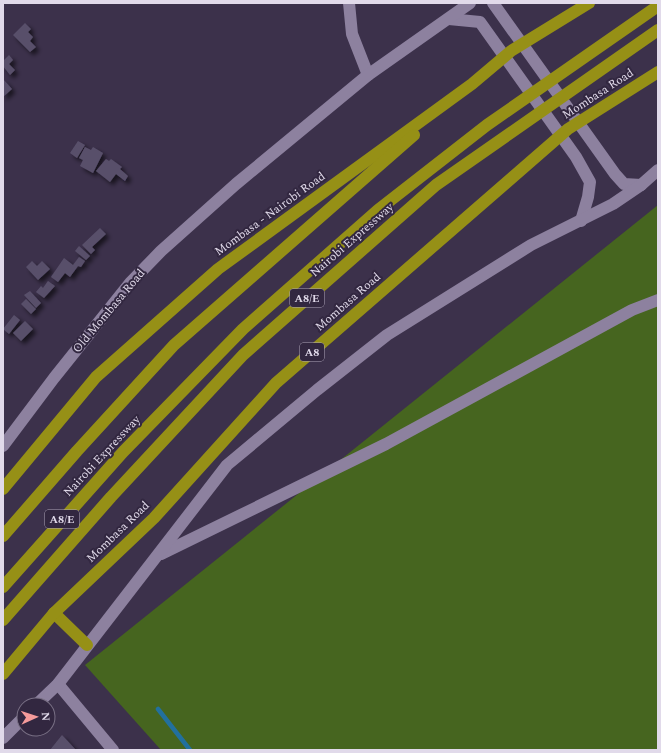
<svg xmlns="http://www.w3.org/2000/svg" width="661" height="753" viewBox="0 0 661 753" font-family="Spectral,serif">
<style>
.green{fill:#46651f}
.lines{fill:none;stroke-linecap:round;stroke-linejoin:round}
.stream{stroke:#22709e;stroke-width:4.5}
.building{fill:#59506b;filter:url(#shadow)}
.minor{stroke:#8d819f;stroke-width:12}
.highway{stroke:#969016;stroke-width:12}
.labels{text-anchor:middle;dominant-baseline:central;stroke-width:4;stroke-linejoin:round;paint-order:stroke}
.shield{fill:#322740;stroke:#aca4b7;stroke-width:1}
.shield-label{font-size:11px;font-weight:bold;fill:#e1daea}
.street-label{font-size:12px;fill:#e1daea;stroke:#322740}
</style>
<defs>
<filter id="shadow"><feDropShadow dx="3.5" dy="3.5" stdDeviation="2" flood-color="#0009"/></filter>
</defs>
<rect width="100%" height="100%" fill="#3c314b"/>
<!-- green -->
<polygon class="green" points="658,205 658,750 161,750 85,665"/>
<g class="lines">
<!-- stream -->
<polyline class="stream" points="158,709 190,750"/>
</g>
<!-- building -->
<g class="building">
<polygon points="25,23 31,29 28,32 33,37 30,41 36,47 30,52 13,35"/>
<polygon points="9,55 13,60 9,64 15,70 10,75 3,66 3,61"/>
<polygon points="3,79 12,89 3,97"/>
<polygon points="78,141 85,145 77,158 70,153"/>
<polygon points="85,147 91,150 93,147 103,153 93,173 80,166 83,160 79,158"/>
<polygon points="106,159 109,161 111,159 122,167 120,169 128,176 125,181 116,174 110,182 96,171"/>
<polygon points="100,228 106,234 92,247 95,250 91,254 82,245"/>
<polygon points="79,246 90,256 86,260 75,251"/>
<polygon points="79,257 85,261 81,267 78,266 70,277 65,273 58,282 51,277 64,258 73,265"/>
<polygon points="32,261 37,266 42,261 50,269 38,280 26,267"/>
<polygon points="48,281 55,286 44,298 36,292 41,286 43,288"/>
<polygon points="30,291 41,303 36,308 24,295"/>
<polygon points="26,299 36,309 31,314 21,304"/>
<polygon points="14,315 20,320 9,334 3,329"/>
<polygon points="25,321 33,329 21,341 13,333"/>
<polygon points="62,735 76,750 50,750"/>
</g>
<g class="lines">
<!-- minor -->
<g class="minor">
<polyline points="349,3 352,34 368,75"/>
<polyline points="493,3 615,174 624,184 641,185"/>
<polyline points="449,19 480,22 576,157 590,182 588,197 581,221"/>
<polyline points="3,446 54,378 130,283 161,251 236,184 368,75 470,3"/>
<polyline points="161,554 386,444 632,310 658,300"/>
<polyline points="58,684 113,750"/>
<polyline points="36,705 58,684 227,465 317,390 387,335 531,245 613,204 641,185 658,170"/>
<polyline points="3,738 24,717"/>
</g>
<!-- highway -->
<g class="highway">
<polyline points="3,489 96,377 218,269 472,84 511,51 589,3"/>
<polyline points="3,536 77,451 174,345 414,135"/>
<polyline points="3,587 123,452 243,329 378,210 487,125 658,6"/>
<polyline points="54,613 87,645"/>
<polyline points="3,620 111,497 243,355 436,185 658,30"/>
<polyline points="3,674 54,613 154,518 276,383 568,129 658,72"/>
</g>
</g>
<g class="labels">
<!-- shield labels -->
<g class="shield">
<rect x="290" y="289" width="34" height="18" rx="3"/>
<rect x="300" y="343" width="24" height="18" rx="3"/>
<rect x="45" y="510" width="34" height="18" rx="3"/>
</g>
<g class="shield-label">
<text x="307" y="298">A8/E</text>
<text x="312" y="352">A8</text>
<text x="62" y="519">A8/E</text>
</g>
<!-- street labels -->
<g class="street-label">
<text transform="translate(598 94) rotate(-33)">Mombasa Road</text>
<text transform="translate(270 214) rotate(-36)">Mombasa - Nairobi Road</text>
<text transform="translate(352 240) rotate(-41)">Nairobi Expressway</text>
<text transform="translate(348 302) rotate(-41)">Mombasa Road</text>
<text transform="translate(109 311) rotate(-50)">Old Mombasa Road</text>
<text transform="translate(102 456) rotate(-47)">Nairobi Expressway</text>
<text transform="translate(118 532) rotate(-44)">Mombasa Road</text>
</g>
</g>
<!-- border -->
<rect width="661" height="753" fill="none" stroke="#e1daea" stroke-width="8"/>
<!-- north arrow -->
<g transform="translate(36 717) rotate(87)"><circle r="19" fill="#322740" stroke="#786f84"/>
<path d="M0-3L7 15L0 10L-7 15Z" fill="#f59b9b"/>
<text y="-6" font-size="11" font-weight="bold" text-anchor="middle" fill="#e1daea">N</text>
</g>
</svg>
